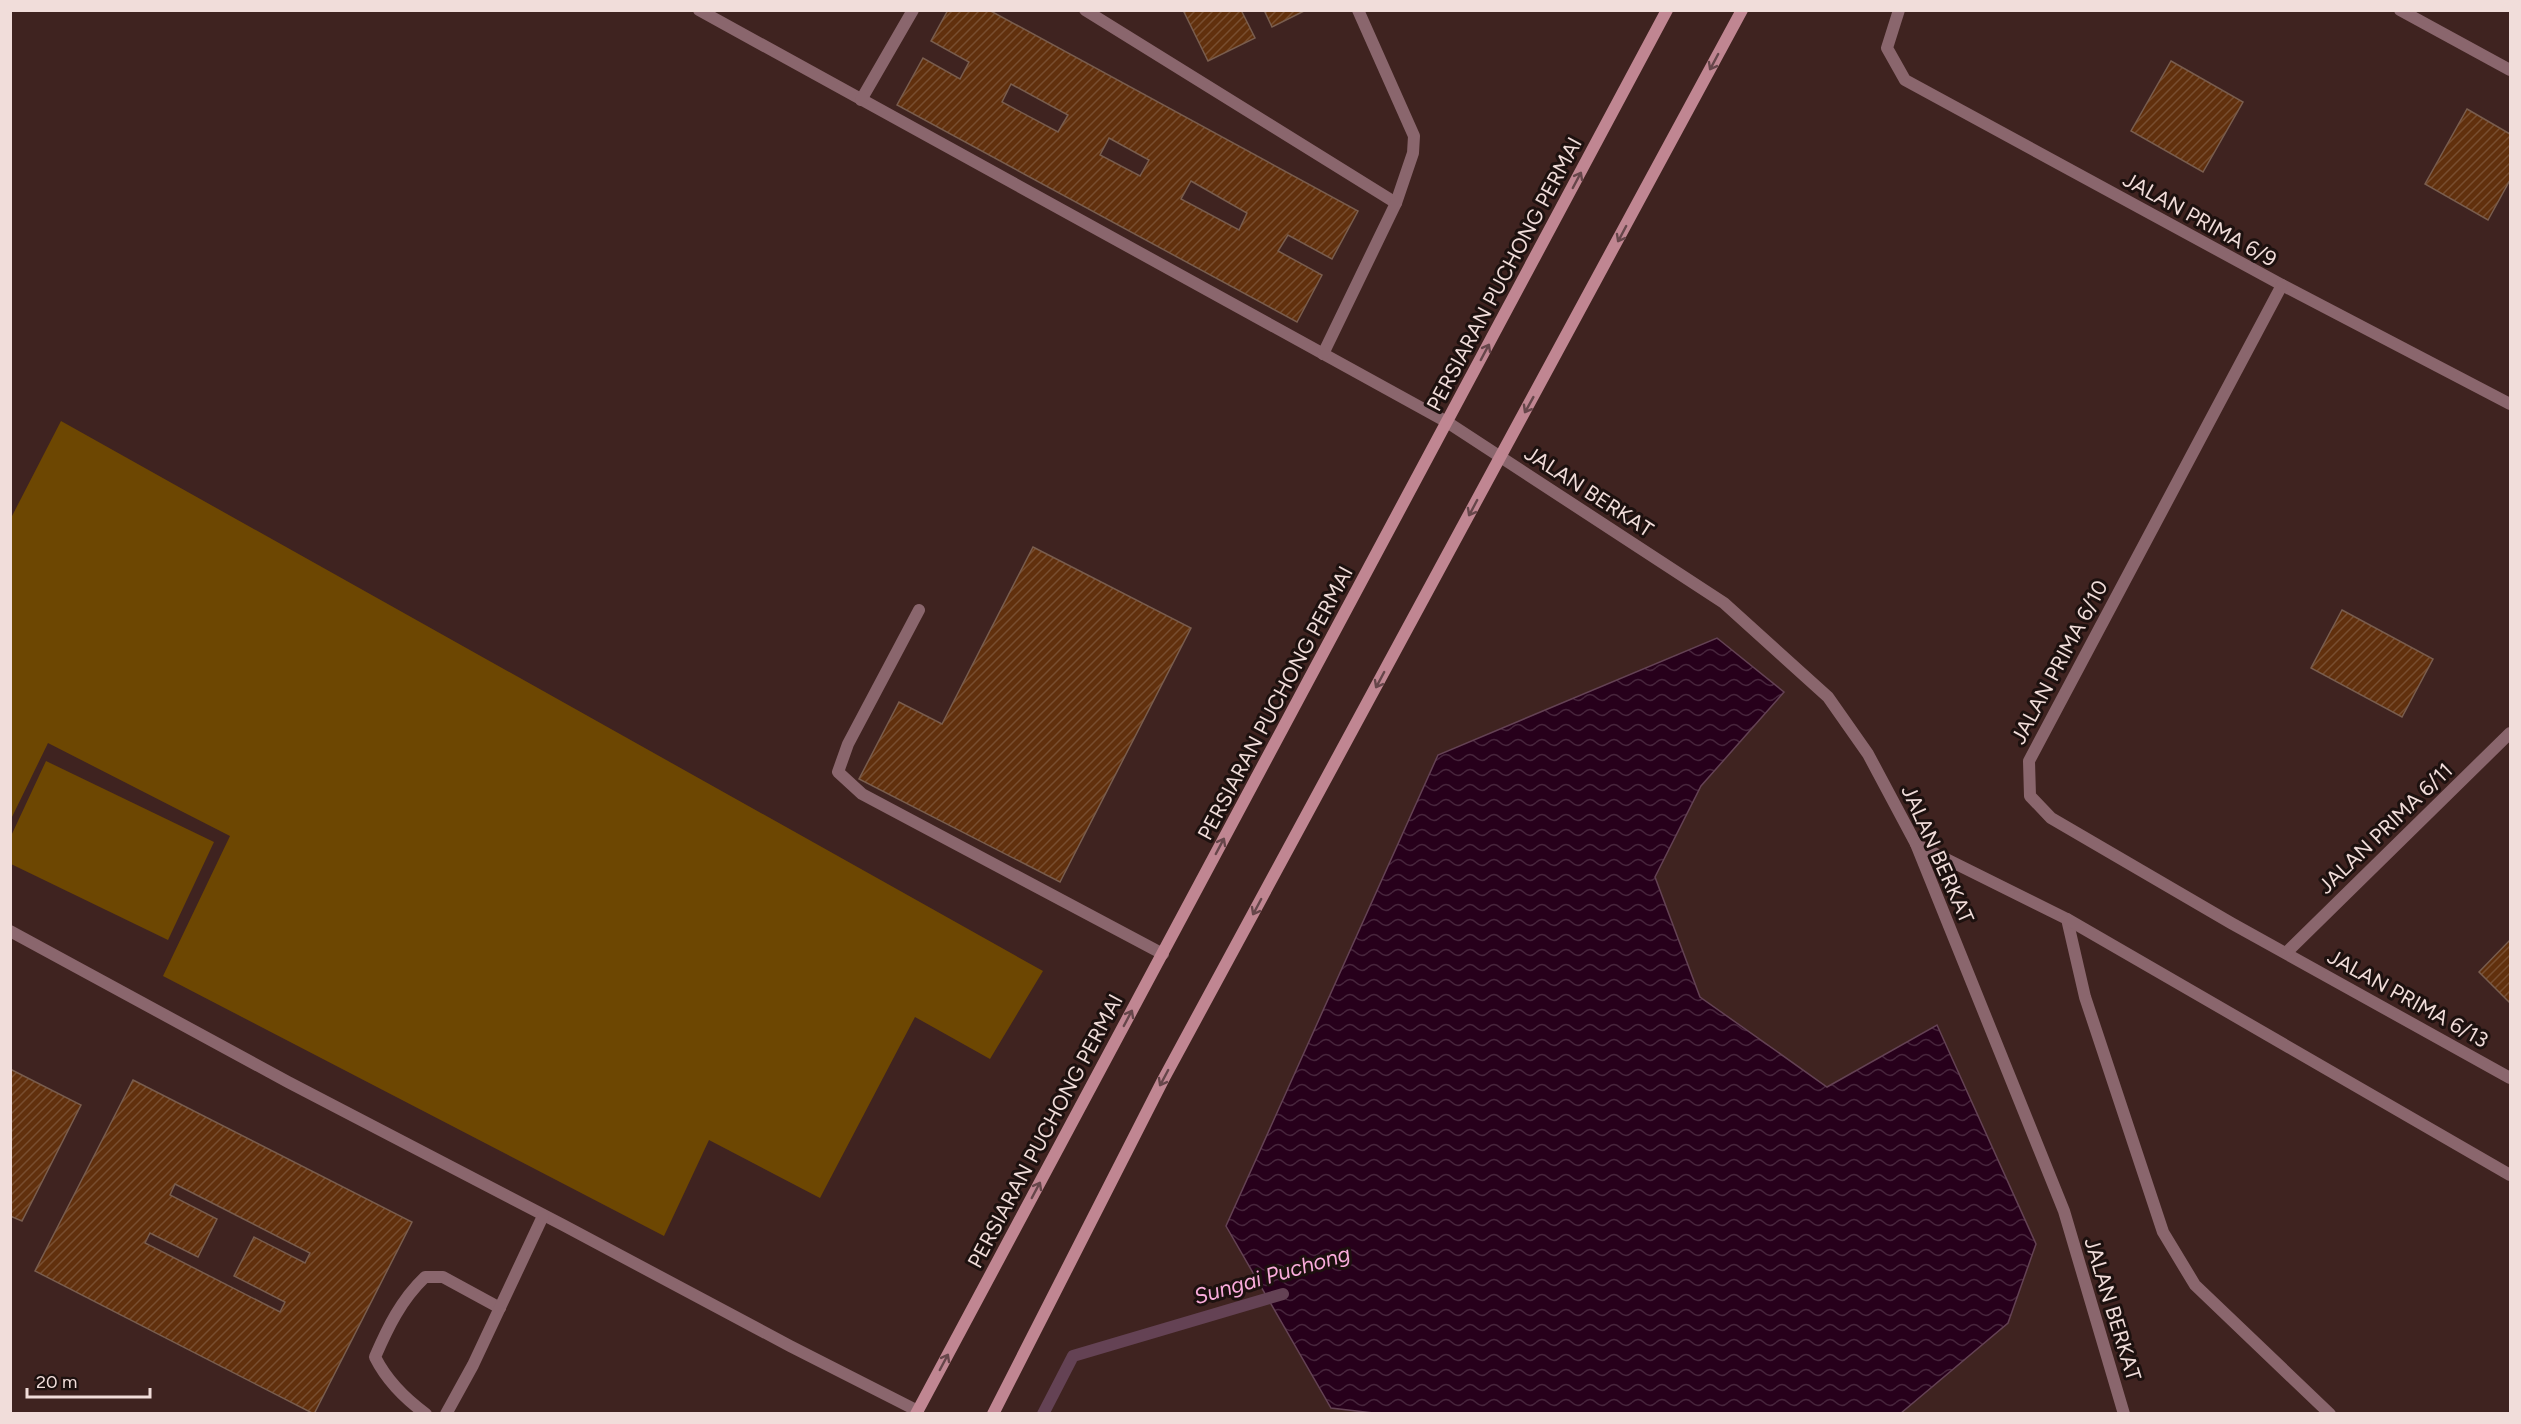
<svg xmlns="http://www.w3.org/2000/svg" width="2521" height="1424" viewBox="0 0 2521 1424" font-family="Figtree,sans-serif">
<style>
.green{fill:#6d4702}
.water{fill:url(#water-waves);stroke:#644254;stroke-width:1.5}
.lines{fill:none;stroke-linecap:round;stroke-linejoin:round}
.stream{stroke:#644254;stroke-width:12}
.building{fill:url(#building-hatch);stroke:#795d4e;stroke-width:1.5;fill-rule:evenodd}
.service{stroke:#8a666d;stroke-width:12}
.minor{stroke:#8a666d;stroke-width:12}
.tertiary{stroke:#8a666d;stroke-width:12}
.secondary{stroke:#c08692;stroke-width:12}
.oneway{stroke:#66464a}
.labels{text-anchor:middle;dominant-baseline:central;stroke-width:6;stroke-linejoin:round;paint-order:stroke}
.street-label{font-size:21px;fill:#f1ddda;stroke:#1d110f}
.water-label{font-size:22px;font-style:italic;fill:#faacdc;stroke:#1d110f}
</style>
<defs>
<pattern id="water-waves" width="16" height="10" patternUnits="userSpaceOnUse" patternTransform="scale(1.5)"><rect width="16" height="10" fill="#27001b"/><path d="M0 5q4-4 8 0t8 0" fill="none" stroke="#47253c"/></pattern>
<pattern id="building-hatch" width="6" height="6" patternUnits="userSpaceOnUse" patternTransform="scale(1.5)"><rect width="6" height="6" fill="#61300d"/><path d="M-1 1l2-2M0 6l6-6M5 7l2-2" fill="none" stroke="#784e30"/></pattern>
</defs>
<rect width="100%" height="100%" fill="#3f2320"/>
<!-- green -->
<g class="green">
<polygon points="61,421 1043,971 990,1059 915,1017 820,1198 709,1140 664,1236 163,976 230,836 48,743 11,819 11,518"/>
<polygon points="46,761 214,842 168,940 11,864 11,836"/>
</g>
<!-- water -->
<polygon class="water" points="1717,638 1784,692 1701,786 1655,877 1700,997 1827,1087 1937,1025 2036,1244 2008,1323 1901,1413 1382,1414 1331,1408 1226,1226 1438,755"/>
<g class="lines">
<!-- stream -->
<polyline class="stream" points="1043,1414 1073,1356 1283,1294"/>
</g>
<!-- building -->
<g class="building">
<path d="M 948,10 L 989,10 L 1358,211 L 1332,259 L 1288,235 L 1278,251 L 1322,275 L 1297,322 L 897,105 L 923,58 L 960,79 L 969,62 L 931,41 ZM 1011,84 L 1068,115 L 1058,132 L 1002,102 ZM 1109,138 L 1149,160 L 1140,176 L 1100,155 ZM 1191,181 L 1247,213 L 1239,230 L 1181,199 Z"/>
<polygon points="1183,10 1241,10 1255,38 1208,61"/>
<polygon points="1264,10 1306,10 1272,27"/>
<polygon points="2171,61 2243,102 2203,172 2131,131"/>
<polygon points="2467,109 2510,134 2510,180 2488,220 2425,184"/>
<polygon points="1033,547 1191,628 1060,882 859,779 899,702 942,724"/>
<polygon points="2342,610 2433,659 2402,717 2311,668"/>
<polygon points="2510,940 2510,1003 2479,972"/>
<polygon points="10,1069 81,1105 22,1221 10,1216"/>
<path d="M 133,1080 L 412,1222 L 314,1414 L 35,1271 ZM 175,1184 L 310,1253 L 305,1263 L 254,1237 L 234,1276 L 285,1302 L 280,1312 L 145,1243 L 150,1233 L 198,1257 L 217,1219 L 170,1195 Z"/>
</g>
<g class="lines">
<!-- service -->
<g class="service">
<polyline points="699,10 1447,422"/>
<polyline points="1085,10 1396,203"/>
<polyline points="861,100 913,10"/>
<polyline points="1323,354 1396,203 1413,153 1414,136 1358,10"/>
<polyline points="919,610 848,744 838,772 862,794 1163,954"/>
<polyline points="1916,844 2067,919 2085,997 2163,1232 2195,1285 2330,1414"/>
<polyline points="2067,919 2510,1175"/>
<polyline points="10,931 288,1082 563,1225 790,1346 918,1411"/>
<path d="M 426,1414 C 404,1398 387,1381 375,1357 C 388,1327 401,1300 425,1277 L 443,1277 L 500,1308"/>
<polyline points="446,1414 473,1365 543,1216"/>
</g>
<!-- minor -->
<g class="minor">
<polyline points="1899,10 1887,48 1905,80 2282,285 2510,404"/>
<polyline points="2400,10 2510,70"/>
<polyline points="2282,285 2029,761 2030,796 2051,818 2231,923 2510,1078"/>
<polyline points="2287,952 2510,733"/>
</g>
<!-- tertiary -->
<polyline class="tertiary" points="1447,422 1724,603 1828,697 1868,754 1916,844 2064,1211 2124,1414"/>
<!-- secondary -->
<g class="secondary">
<polyline points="916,1414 1667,10"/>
<polyline points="993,1414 1163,1080 1742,10"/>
</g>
</g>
<!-- one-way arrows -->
<defs><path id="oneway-shaft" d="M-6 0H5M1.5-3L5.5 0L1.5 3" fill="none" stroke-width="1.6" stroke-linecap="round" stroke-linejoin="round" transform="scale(1.5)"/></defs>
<g class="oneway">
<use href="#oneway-shaft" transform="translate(1714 62) rotate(118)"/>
<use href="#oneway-shaft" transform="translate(1577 180) rotate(-62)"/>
<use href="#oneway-shaft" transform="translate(1622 234) rotate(118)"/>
<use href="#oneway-shaft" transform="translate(1485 352) rotate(-62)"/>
<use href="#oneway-shaft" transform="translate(1529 405) rotate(119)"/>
<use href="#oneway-shaft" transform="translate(1473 508) rotate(118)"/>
<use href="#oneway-shaft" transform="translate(1380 680) rotate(118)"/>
<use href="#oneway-shaft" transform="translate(1220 846) rotate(-62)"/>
<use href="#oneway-shaft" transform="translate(1257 907) rotate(118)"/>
<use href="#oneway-shaft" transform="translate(1128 1018) rotate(-62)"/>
<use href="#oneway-shaft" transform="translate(1164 1078) rotate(118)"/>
<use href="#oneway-shaft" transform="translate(1036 1190) rotate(-62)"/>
<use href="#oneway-shaft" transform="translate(944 1362) rotate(-62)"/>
</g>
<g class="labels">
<!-- street labels -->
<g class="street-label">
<text transform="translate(2200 219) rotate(29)">JALAN PRIMA 6/9</text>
<text transform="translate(1504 274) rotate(-62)">PERSIARAN PUCHONG PERMAI</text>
<text transform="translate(1589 491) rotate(33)">JALAN BERKAT</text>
<text transform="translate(2059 662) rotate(-62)">JALAN PRIMA 6/10</text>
<text transform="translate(1275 703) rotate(-62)">PERSIARAN PUCHONG PERMAI</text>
<text transform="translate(2385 828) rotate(-44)">JALAN PRIMA 6/11</text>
<text transform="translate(1938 854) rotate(66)">JALAN BERKAT</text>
<text transform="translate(2408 998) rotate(29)">JALAN PRIMA 6/13</text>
<text transform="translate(1045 1131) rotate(-62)">PERSIARAN PUCHONG PERMAI</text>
<text transform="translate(2113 1309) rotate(73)">JALAN BERKAT</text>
</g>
<!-- water labels -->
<g class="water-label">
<text transform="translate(1272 1275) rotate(-16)">Sungai Puchong</text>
</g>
</g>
<!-- border -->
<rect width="2521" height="1424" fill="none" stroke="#f1ddda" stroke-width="24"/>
<!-- scale -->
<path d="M27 1388v9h123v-9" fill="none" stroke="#f1ddda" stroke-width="3"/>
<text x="36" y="1388" font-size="18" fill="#f1ddda" stroke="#1d110f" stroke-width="4.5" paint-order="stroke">20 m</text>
</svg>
